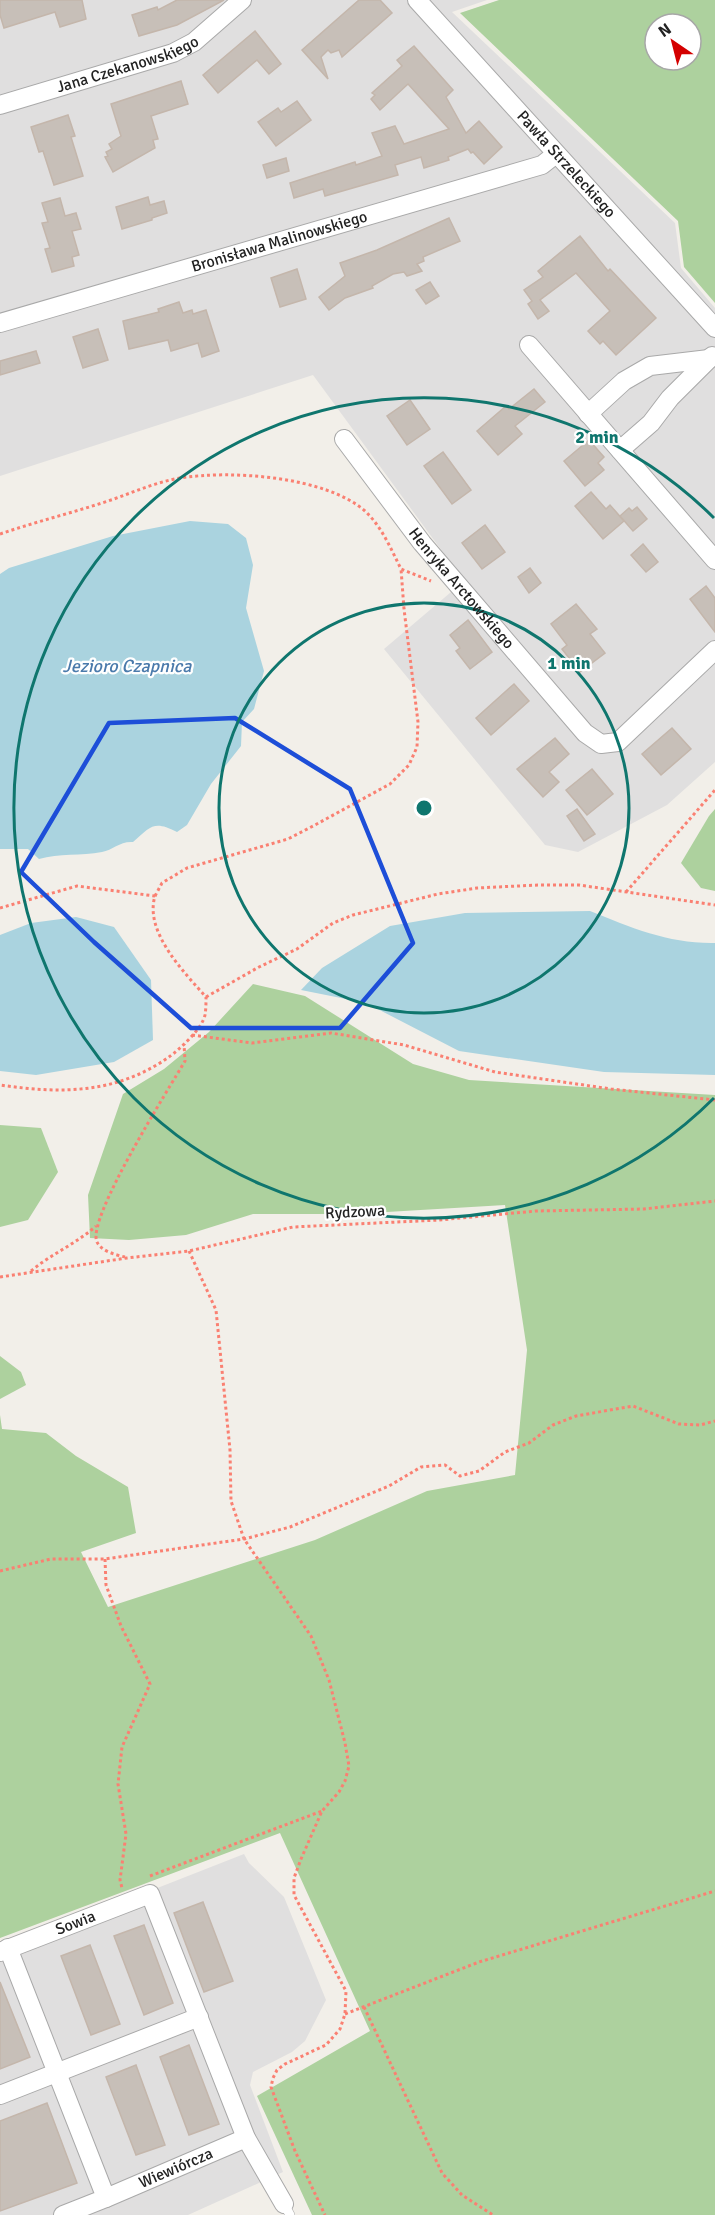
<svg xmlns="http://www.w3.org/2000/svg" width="715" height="2215" viewBox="0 0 715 2215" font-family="Signika,sans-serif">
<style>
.residential{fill:#e0dfdf}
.forest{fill:#add19e;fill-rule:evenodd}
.water{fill:#aad3df}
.building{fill:#c7bfb8;stroke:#c4b6ab;stroke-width:1.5}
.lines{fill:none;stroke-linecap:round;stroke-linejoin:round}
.lane-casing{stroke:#a9a9a9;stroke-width:10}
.street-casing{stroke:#a9a9a9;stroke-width:20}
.path{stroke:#fa8072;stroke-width:3;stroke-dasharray:3 3;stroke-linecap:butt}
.lane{stroke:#fff;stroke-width:9}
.street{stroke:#fff;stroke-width:18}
.marked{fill:none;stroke:#1d4ed8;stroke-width:4.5;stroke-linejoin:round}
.ring{fill:none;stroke:#0f766e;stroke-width:3}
.labels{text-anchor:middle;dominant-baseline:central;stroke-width:4.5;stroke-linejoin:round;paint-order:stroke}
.street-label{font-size:16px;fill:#222;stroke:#fff}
.water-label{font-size:18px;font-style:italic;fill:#4a7aab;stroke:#fff}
.centre{fill:#0f766e;stroke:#fff;stroke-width:3}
.ring-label{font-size:18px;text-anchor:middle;font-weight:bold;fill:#0f766e;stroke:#fff;stroke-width:4.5;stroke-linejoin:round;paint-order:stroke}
</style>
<rect width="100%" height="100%" fill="#f2efe9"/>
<!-- residential -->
<g class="residential">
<polygon points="0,0 487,0 452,12 675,223 681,268 715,308 715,762 667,805 578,852 545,845 384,649 464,581 313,375 0,476"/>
<polygon points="244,1854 249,1863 284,1897 326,2000 305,2041 292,2052 253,2072 250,2085 283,2172 188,2215 0,2215 0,1948 2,1949"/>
</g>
<!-- forest -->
<g class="forest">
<path d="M 499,0 L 715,0 L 715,303 L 684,267 L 678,221 L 460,13 ZM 655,24 L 691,24 L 691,60 L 655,60 Z"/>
<polygon points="715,809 715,891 701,888 681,863 709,816"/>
<polygon points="253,984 305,996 413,1064 469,1080 715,1095 715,2215 312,2215 257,2096 370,2031 280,1833 0,1938 0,1415 2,1429 46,1433 76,1456 128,1487 136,1533 81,1552 108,1607 315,1540 427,1491 515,1475 527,1350 505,1205 353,1214 253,1214 186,1235 129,1240 90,1238 88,1195 123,1094 164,1069 209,1032"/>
<polygon points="0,1125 41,1128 58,1172 28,1220 0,1227"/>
<polygon points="0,1356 21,1372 26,1385 0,1399"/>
</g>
<!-- water -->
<g class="water">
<path d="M 190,521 L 228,524 L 246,538 L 253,565 L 246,608 L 264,671 L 254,709 L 242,722 L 241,746 L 211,784 L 187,825 L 177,832 C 154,820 151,826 133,842 C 120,841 113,850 102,852 C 81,856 59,853 39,859 L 28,849 L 0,849 L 0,574 L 9,568 L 113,536 Z"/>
<path d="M 590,911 C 632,928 670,944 715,943 L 715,1075 L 604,1072 L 459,1051 L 366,1003 L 301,990 L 322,968 L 390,926 L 465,913 Z"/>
<polygon points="76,917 114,927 151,980 153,1040 114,1062 36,1075 0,1071 0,935 31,923"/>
</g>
<!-- building -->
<g class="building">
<polygon points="0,0 82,0 86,19 60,27 55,12 4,28 0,15"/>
<polygon points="177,0 224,0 177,25 139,36 132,15 157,7 158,10"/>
<polygon points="359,0 380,0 392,13 342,57 339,50 331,53 328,50 321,57 328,79 302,50"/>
<polygon points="255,31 281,64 269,74 257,60 218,93 203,75"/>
<polygon points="414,46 453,90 446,97 466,133 479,121 502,147 484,164 473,152 471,153 468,149 448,157 449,160 424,168 421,157 395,165 398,175 325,196 323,189 294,198 290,183 355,162 356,165 382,156 372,133 395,126 404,144 449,129 408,84 380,110 371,99 375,95 372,93 402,66 397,60"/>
<polygon points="181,81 188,104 151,116 158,139 153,140 155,148 113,172 105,157 108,156 106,152 112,149 109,144 121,136 111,104"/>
<polygon points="297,101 311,120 276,146 258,122 278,108 281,112"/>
<polygon points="68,115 75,136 71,137 83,176 54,185 43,151 39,152 31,127"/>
<polygon points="286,158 289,171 267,178 263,165"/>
<polygon points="148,197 150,205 164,201 167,213 152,218 152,220 122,229 116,207"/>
<polygon points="60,198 65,216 76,213 81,229 72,231 79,255 72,257 74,266 52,272 45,249 50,248 42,223 48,222 42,203"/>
<polygon points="449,218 460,241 423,257 424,261 417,264 422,271 407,276 404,272 393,274 372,286 373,288 345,298 329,310 319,297 345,276 340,263 377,250"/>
<polygon points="580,236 608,271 610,269 656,318 616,355 603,341 600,344 588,331 610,311 576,273 540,300 549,311 538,319 528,304 532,301 524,290 543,277 538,271"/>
<polygon points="297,269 306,299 280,307 271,278"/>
<polygon points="430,282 439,296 426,304 416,290"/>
<polygon points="179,302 183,313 192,310 193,314 206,310 219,351 202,357 198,343 171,351 168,340 129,349 123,321 159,312 158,309"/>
<polygon points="98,329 108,360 83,368 73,337"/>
<polygon points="36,351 40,363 0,375 0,361"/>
<polygon points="534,389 545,402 515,426 522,434 498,455 477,431 506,406 509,409"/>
<polygon points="410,400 430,429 407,445 387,416"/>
<polygon points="589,440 604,457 598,463 604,470 585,486 564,461"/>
<polygon points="443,452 471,490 452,504 424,466"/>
<polygon points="591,492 606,509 610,505 624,521 603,539 575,506"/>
<polygon points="637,507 647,519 633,531 620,516 629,508 632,511"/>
<polygon points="485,525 505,552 482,569 462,543"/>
<polygon points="643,544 658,562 646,572 631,555"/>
<polygon points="530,568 541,583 529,593 518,577"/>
<polygon points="706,586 715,598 715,632 690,599"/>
<polygon points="576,604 597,629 590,634 605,653 580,672 562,649 567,645 551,624"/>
<polygon points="468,620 492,652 470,669 456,651 460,648 450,635"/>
<polygon points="514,684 529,701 491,735 476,718"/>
<polygon points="672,728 691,749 661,775 642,754"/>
<polygon points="555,738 569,754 549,772 559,782 543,797 517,769"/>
<polygon points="592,769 613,794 587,815 566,790"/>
<polygon points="577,809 595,834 584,841 567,816"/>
<polygon points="203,1902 233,1981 204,1992 174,1913"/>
<polygon points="144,1925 173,2003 144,2015 114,1936"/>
<polygon points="90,1945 120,2024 91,2035 61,1956"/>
<polygon points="0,1982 30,2057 0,2069"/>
<polygon points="189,2045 219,2124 189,2135 160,2057"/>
<polygon points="136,2065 165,2145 136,2155 106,2077"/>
<polygon points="47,2103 77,2183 0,2211 0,2121"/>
</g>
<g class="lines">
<!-- lane casing -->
<g class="lane-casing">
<polyline id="lane" points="284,2204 290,2215"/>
</g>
<!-- street casing -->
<g class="street-casing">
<g id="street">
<path id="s1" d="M 417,0 L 715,328"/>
<path id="s2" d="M 0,105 L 173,53 L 194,42 L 242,0"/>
<path id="s3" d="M 0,323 L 542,165 L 556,154"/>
<polyline points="529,345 715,560"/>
<polyline points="588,414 624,381 650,366 709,359"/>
<path id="s4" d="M 344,439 L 422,543 L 585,733 L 601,744 L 618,742 L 715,650"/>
<polyline points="620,450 651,423 670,398 712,356"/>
<polyline points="8,1948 106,2198 63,2215"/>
<path id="s5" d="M 0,1952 L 150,1894 L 246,2138 L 284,2204"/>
<polyline points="0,2095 199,2017"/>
<path id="s6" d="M 106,2198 L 246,2138"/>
</g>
</g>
<!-- path -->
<g class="path">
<path d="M 0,534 C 38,521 76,512 114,499 C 136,491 157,482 180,478 C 230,470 325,476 365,511 C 382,527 391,549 401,569 L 431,581"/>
<polyline points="626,892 715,790"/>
<polyline points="155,896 162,883 187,868 288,839 315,825 390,784 409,765 417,747 418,722 404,609 401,569"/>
<path d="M 0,908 L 77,886 L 155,896 C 144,932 184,972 206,997 C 206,1003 206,1009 205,1015 C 202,1029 180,1049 169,1057 C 116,1094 62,1094 0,1085"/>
<polyline points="206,997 259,967 297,949 333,923 353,915 438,894 477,888 538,885 579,885 715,905"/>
<polyline points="192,1035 252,1043 331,1033 404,1045 495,1072 611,1089 715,1100"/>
<polyline points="189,1251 216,1310 230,1450 231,1501 244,1539 311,1636 329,1680 345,1743 349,1766 345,1781 339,1792 322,1811 301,1859 294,1878 294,1895 346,1991 345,2014 340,2029 326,2045 285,2064 277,2070 273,2078 271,2087 295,2151 325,2215"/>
<path d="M 125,1257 C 116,1255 101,1251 97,1242 C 86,1219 170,1087 185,1061 L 184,1044"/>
<path d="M 31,1271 C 51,1254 76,1244 96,1226"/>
<polyline points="0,1277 127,1258 189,1251 293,1227 439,1220 536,1211 644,1209 715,1201"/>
<polyline points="105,1559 106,1585 121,1626 150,1684 122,1747 118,1784 126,1834 120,1880 122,1888"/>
<polyline points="0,1571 51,1559 105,1559 244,1539 290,1527 389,1486 421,1467 445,1465 460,1476 479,1471 505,1452 529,1443 553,1425 576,1416 633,1406 679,1424 700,1425 715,1421"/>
<polyline points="150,1876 322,1811"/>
<polyline points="364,2007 442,2173 462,2195 493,2215"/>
<polyline points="345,2014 479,1962 715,1891"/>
</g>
<!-- lane -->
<use href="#lane" class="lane"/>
<!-- street -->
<use href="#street" class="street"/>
</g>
<!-- marked area -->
<path class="marked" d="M 235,718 L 350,789 L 413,943 L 340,1028 L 191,1028 L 94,942 L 21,872 L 109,723 Z"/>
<!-- distance rings -->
<g class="ring">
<circle cx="424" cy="808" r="205"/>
<path d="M714 1098A410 410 0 1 1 714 518"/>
</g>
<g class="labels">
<!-- street labels -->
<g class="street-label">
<text stroke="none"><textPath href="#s2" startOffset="134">Jana Czekanowskiego</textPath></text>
<text stroke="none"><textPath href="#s1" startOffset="222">Pawła Strzeleckiego</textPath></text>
<text stroke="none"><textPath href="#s3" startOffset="291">Bronisława Malinowskiego</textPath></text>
<text stroke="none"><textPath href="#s4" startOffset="190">Henryka Arctowskiego</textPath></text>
<text transform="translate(355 1212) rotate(-3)">Rydzowa</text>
<text stroke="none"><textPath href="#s5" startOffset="81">Sowia</textPath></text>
<text stroke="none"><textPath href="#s6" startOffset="76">Wiewiórcza</textPath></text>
</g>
<!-- water labels -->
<g class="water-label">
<text x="127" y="666">Jezioro Czapnica</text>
</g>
</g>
<circle cx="424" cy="808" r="9" class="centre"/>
<g class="ring-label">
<text x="597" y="443">2 min</text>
<text x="569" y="669">1 min</text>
</g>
<!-- north arrow -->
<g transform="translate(673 42) rotate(325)"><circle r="28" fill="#ffffff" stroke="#a7a7a7" stroke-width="1.5"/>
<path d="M0-4.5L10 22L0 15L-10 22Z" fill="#d40000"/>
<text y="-9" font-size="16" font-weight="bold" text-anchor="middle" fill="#222222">N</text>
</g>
</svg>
